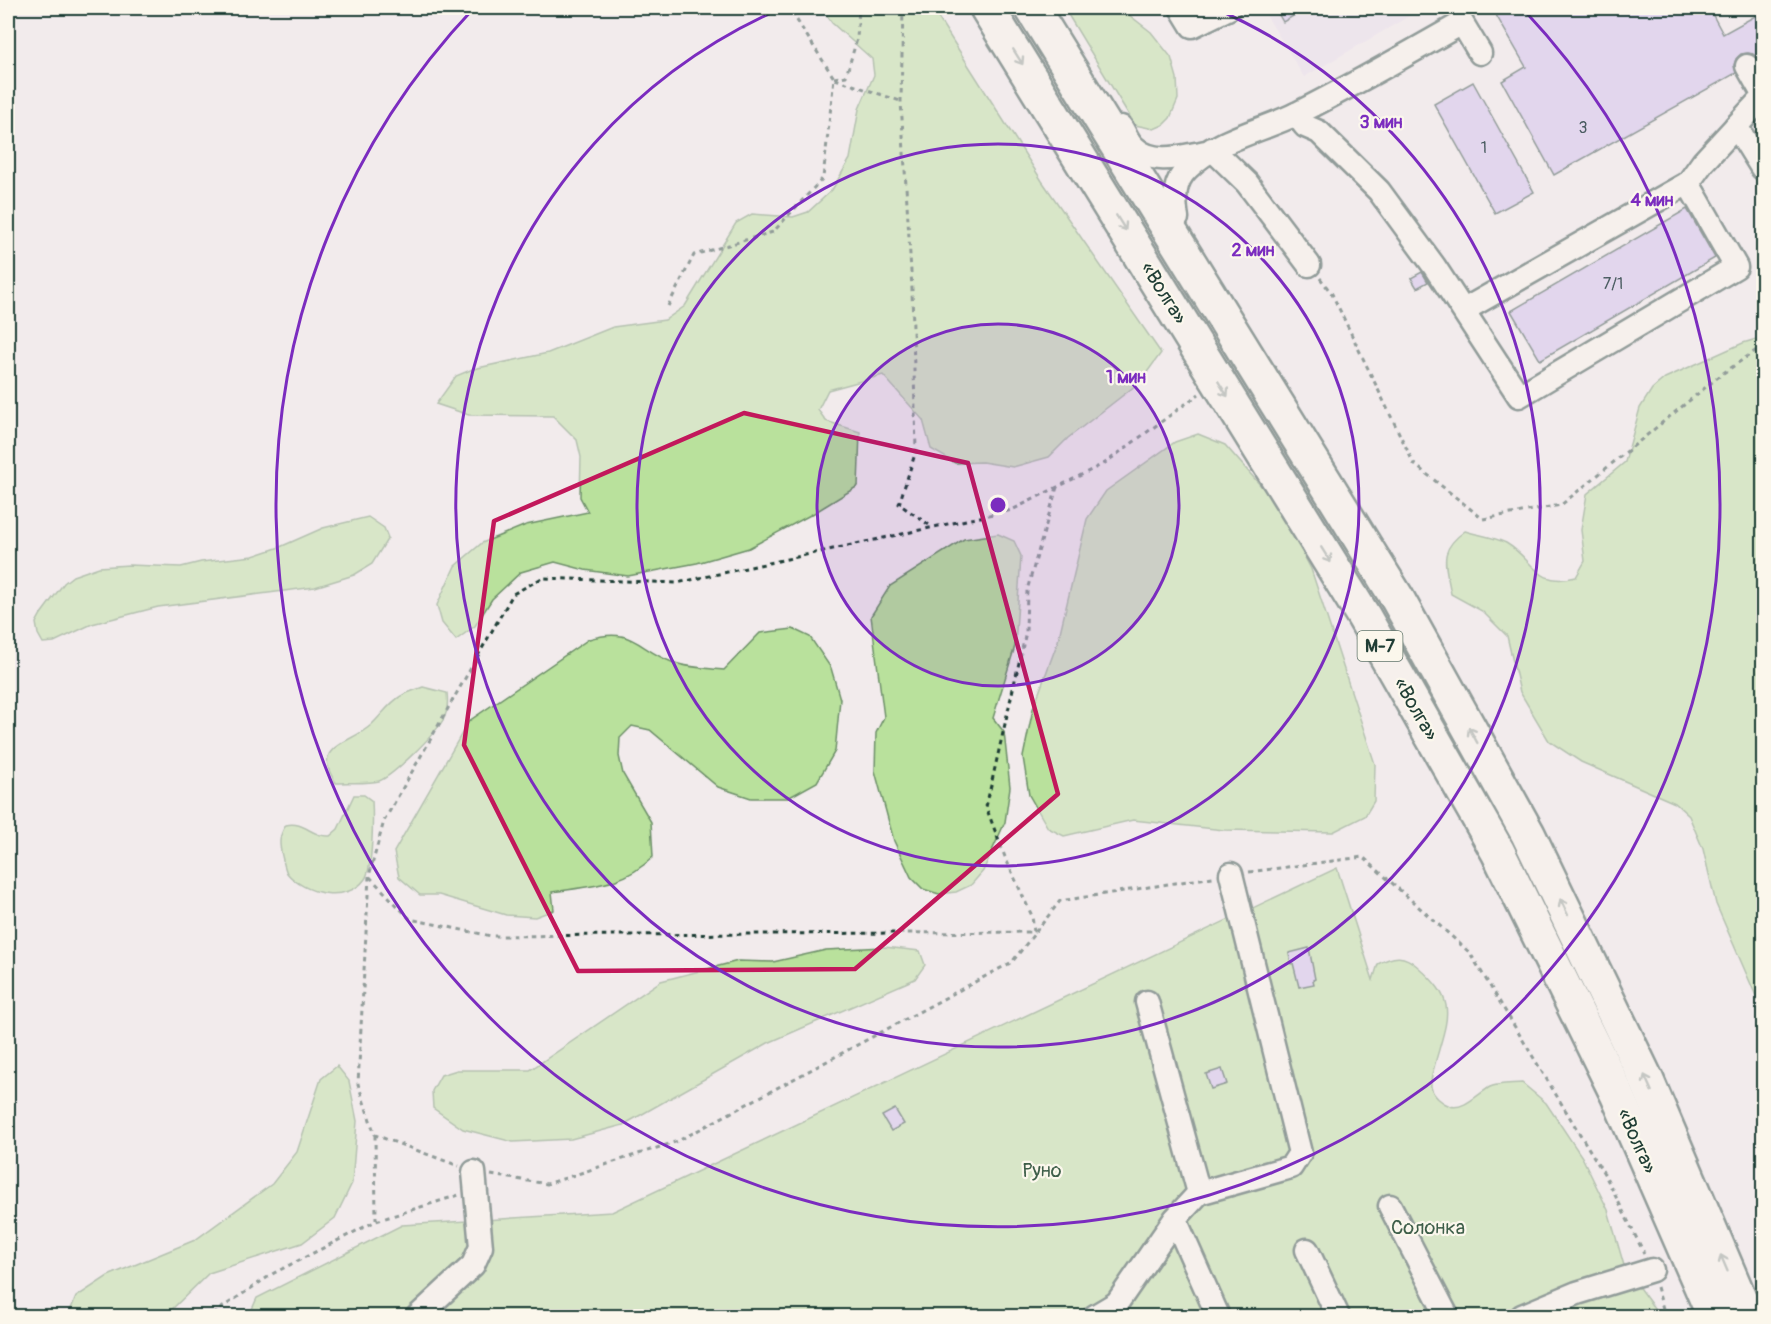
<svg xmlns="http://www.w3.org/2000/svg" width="1771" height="1324" viewBox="0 0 1771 1324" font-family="Pangolin,sans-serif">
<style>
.built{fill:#e7ddec}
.green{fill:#b9e19c;stroke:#6c8f68;stroke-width:1.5}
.building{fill:#cebced;stroke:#1f3d34;stroke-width:1.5}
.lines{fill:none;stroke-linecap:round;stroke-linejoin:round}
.minor-casing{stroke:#1f3d34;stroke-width:27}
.highway-casing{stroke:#1f3d34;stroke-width:38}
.path{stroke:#1f3d34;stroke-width:3;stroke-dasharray:4.5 4.5;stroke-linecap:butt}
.minor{stroke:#fbf7ec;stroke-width:22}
.highway{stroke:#fbf7ec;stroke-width:33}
.oneway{stroke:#8d9a90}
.marked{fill:none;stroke:#c2185b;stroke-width:4.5;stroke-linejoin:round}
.ring{fill:none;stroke:#7b2cbf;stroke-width:3}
.labels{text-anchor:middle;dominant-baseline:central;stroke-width:4.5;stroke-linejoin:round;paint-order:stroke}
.number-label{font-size:16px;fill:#4b5d62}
.shield{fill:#fbf7ec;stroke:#61756b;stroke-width:1.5}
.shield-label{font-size:18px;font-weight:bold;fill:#1f3d34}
.street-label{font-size:20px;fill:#1f3d34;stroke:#fbf7ec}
.park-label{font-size:20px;fill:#3e5e49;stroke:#fbf7ec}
.centre{fill:#7b2cbf;stroke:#fbf7ec;stroke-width:3}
.ring-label{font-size:18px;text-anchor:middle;font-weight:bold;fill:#7b2cbf;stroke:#fbf7ec;stroke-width:4.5;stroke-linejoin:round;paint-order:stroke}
</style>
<rect width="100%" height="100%" fill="#f2ebec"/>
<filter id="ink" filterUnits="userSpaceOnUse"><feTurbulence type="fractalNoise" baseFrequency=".0167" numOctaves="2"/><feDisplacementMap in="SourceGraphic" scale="12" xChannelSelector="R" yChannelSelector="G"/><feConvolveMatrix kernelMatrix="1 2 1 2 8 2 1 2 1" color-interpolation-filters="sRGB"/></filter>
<g filter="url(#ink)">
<!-- built -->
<polygon class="built" points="1262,8 1423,8 1304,77"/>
<!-- green -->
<g class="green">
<polygon points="822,8 932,8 1042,181 1161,353 1140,382 1068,438 1049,457 1013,467 982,462 955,463 931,449 923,420 883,375 828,390 818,410 826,421 860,432 858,486 814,513 749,548 697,563 628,576 585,570 555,562 521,572 492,599 475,626 456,640 442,623 437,605 455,566 482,543 526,525 588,512 580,497 581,457 577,440 553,416 469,415 436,404 456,376 473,369 548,353 613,327 665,320 685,306 736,223 752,214 793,217 808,212 832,190 850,159 859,109 874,75 872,59 832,23"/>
<polygon points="1064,8 1120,8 1151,32 1171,57 1177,78 1178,99 1170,118 1163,125 1154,129 1135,125"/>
<path d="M 1763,337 L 1764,337 L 1763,1012 L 1716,904 L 1703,849 L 1689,816 L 1675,803 L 1581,762 L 1549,741 L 1520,692 L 1507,636 L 1482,611 L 1451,594 C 1446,564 1437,551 1465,531 C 1478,535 1494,537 1506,543 C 1535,560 1535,588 1576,577 L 1585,561 L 1581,530 L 1587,494 L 1625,462 L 1640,408 L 1652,389 L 1665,378 L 1743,343 Z"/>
<polygon points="1198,434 1225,445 1276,503 1311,569 1375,764 1374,801 1365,816 1333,832 1224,830 1133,820 1064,836 1048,828 1029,795 1023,757 1033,709 1058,641 1087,519 1106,491 1175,442"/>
<polygon points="368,517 384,528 388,538 372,564 354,575 315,587 158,607 92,624 54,642 43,643 38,634 36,623 41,614 64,583 73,576 99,567 129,565 181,567 201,562 253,556 280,547 323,528"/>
<polygon points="998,534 1014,541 1021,556 1015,646 993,718 1004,732 1010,787 1005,822 983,871 971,885 956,892 939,894 923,889 911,877 894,841 875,771 876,733 884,717 871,616 890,586 964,539"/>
<path d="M 793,629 L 810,637 L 831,668 L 840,699 L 835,751 L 817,782 L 788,798 L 751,798 L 718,787 L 650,730 L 632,726 L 620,738 L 619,756 L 623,774 L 651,822 L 653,857 C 623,886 592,886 552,892 L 554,910 L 535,917 L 506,915 L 439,895 L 420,895 L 399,877 L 394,852 L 469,721 L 589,639 C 633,626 637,649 672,662 C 687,668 708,668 724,670 L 760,633 Z"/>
<path d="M 423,687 L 447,693 C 448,702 448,712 443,720 C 435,734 393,776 379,781 C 366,784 349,782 336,783 C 309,745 351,744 371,725 C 381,716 389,703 401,696 C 407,692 416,690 423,687 Z"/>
<path d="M 354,795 L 364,795 L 372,801 C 373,817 373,867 365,879 C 347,904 304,894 287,873 C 285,869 284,864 283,860 C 279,845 278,837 286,825 C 305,821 311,837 330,836 L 338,829 Z"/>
<path d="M 1337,868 L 1373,980 L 1378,964 C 1394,955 1404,954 1418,967 C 1457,1001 1449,1014 1436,1060 C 1434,1069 1430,1078 1431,1087 C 1433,1096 1442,1103 1450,1106 C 1463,1111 1479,1093 1490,1087 C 1498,1083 1512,1084 1522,1083 L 1546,1103 L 1582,1157 L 1608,1210 L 1625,1269 L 1660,1316 L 249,1316 L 257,1298 L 402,1225 L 612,1212 Z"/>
<polygon points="884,947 920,951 925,965 915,979 768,1043 623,1125 571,1139 513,1142 463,1129 433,1108 432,1091 441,1075 457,1070 530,1070 661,981 738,961 773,962 826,950"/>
<polygon points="337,1066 349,1081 357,1121 352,1183 335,1218 302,1243 209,1273 165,1316 68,1316 76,1297 108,1276 195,1240 272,1184 297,1152 321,1079"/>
</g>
<!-- building -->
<g class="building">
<polygon points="1275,8 1307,8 1283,22"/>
<polygon points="1492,8 1709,8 1723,34 1757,15 1764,27 1764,58 1759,60 1753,54 1748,53 1741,54 1736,59 1734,65 1736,73 1554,175 1502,81 1526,67"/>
<polygon points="1473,82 1534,192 1495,213 1434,104"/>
<polygon points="1687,209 1715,258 1540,360 1511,311"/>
<polygon points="1422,272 1428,282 1417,288 1411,278"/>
<polygon points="1309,948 1315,979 1313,980 1314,984 1299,987 1293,963 1291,964 1289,953"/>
<polygon points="1222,1069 1227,1084 1211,1089 1206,1074"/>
<polygon points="895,1109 904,1124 891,1131 882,1116"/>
</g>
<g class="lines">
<!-- minor casing -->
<g class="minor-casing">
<g id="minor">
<polyline points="1181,8 1192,26 1229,8"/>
<polyline points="1296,114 1305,126 1319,132 1379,191 1434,266 1519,396 1736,267 1688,183"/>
<polyline points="1736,126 1762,168"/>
<path d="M 1121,127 C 1125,133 1128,142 1134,147 C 1153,166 1183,156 1206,152"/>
<polyline points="1212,149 1247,183 1309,265"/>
<path d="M 1177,218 C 1174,199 1173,182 1188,168 C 1217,139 1262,131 1298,113 C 1354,85 1408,54 1462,23 L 1480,53"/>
<polyline points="1464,310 1688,183 1703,162 1764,96 1747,66"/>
<polyline points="1147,1002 1199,1193"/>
<polyline points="1390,1206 1447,1316"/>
<polyline points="1175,1219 1218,1316"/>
<polyline points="1307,1250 1338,1316"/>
<polyline points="418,1316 473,1265 481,1247 474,1172"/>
<polyline points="1095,1316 1117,1303 1175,1219 1199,1193 1291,1167 1300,1153 1231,874"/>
<polyline points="1522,1316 1577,1293 1652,1270"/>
</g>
</g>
<!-- highway casing -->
<g class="highway-casing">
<g id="highway">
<polyline points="987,8 1364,617 1498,852 1617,1094 1714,1316"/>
<polyline points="1032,8 1397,598 1528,834 1647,1081 1747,1316"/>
</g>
</g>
<!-- path -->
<g class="path">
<polyline points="903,8 901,101 912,289 916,451 899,504 932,527"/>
<polyline points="834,78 846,76 857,39 859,8"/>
<polyline points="835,79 900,101"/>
<polyline points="1320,278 1332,294 1414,464 1483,519 1561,505 1722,374 1764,345"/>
<polyline points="668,306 694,255 773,232 823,178 834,78 789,8"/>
<polyline points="1057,487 1027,590 1026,632 986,807 1005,857 1032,916 1034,932 491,936 410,919 369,876 384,821 513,594 542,578 677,583 1012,510 1105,463 1199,394"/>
<polyline points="1249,872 1363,857 1470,953 1606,1177 1644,1253"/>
<polyline points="369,876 358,1084 375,1135 459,1166"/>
<polyline points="375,1135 376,1220"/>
<polyline points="491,1175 547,1184 678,1141 1012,962 1060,901 1213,877"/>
<polyline points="1657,1287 1665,1316"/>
<polyline points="215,1316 217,1311 274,1273 376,1221 459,1195"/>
</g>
<!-- minor -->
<use href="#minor" class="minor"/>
<!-- highway -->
<use href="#highway" class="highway"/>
</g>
<!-- one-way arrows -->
<defs><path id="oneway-shaft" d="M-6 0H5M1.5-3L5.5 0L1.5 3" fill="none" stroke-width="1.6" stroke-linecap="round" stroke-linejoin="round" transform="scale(1.5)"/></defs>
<g class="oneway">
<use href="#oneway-shaft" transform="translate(1018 57) rotate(58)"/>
<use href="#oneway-shaft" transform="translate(1121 223) rotate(58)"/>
<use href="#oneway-shaft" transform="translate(1223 389) rotate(58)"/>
<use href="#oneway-shaft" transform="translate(1326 555) rotate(58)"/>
<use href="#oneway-shaft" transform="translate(1473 735) rotate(-119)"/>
<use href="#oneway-shaft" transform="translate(1564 907) rotate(-116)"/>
<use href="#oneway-shaft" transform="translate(1648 1083) rotate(-114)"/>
<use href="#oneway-shaft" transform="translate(1724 1263) rotate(-113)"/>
</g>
</g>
<!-- marked area -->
<path d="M0 0H1771V1324H0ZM 744,413 L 968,463 L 1058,794 L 855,969 L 578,971 L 464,745 L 494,521 Z" fill="#f2ebec" fill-opacity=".55" fill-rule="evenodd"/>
<path class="marked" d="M 744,413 L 968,463 L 1058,794 L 855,969 L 578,971 L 464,745 L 494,521 Z"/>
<!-- distance rings -->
<circle cx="998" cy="505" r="181" fill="#7b2cbf" fill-opacity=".12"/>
<g class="ring">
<circle cx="998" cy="505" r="181"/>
<circle cx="998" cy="505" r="361"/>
<path d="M1214 8A542 542 0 1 1 782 8"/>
<path d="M1522 8A722 722 0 1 1 474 8"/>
</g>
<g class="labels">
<!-- number labels -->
<g class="number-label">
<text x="1583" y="128">3</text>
<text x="1484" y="148">1</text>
<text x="1613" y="284">7/1</text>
</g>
<!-- shield labels -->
<rect class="shield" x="1357.5" y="631" width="45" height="30" rx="4.5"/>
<g class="shield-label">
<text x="1380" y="646">М-7</text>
</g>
<!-- street labels -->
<g class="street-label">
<text transform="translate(1164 293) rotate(58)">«Волга»</text>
<text transform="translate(1416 709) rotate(60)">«Волга»</text>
<text transform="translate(1637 1141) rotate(66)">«Волга»</text>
</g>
<!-- park labels -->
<g class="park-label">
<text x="1042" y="1170">Руно</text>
<text x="1428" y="1227">Солонка</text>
</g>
</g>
<circle cx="998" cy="505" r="9" class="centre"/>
<g class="ring-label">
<text x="1381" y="128">3 мин</text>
<text x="1652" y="206">4 мин</text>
<text x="1253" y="256">2 мин</text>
<text x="1126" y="383">1 мин</text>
</g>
<!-- margin -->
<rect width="1771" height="1324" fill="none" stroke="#fbf7ec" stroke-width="30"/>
<rect x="15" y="15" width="1741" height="1294" fill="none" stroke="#1f3d34" stroke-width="2" filter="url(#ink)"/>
</svg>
